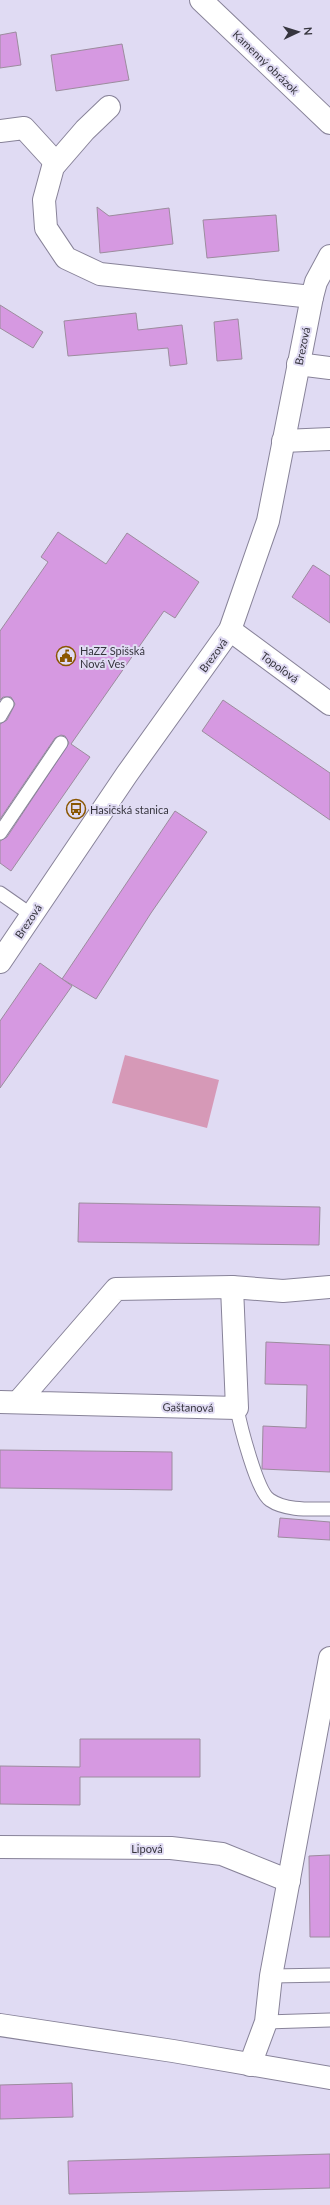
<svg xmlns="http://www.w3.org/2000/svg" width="330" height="2205" viewBox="0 0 330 2205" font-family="Lato,sans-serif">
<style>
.green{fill:#d699b7}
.building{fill:#d699e1;stroke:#9c8c9e}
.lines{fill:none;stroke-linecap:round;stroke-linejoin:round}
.service-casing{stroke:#888399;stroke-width:15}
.minor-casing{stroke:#888399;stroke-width:24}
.secondary-casing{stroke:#888399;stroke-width:24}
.service{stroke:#fff;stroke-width:13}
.minor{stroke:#fff;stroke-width:22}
.secondary{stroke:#fff;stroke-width:22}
.labels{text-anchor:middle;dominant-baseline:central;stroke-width:4;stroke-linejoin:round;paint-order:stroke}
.street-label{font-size:11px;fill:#36353e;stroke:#e0dbf3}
.poi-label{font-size:11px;fill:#36353e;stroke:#e0dbf3;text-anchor:start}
</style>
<rect width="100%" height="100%" fill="#e0dbf3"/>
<!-- green -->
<polygon class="green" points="125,1055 219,1080 207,1128 112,1103"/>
<!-- building -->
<g class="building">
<polygon points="16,32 21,65 0,68 0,35"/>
<polygon points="122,44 129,80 56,91 51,55"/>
<polygon points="97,207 109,216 169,208 173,244 100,253"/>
<polygon points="276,215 279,251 207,258 203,220"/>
<polygon points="0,305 43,332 33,348 0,328"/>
<polygon points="136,313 138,330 182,325 187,364 170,366 168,348 68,356 64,321"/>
<polygon points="238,319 242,359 217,361 214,322"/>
<polygon points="58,532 106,564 127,533 199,582 175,618 164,611 71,744 90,757 11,871 0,863 0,841 7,837 69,743 65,736 61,735 55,738 0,819 0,724 7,720 15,704 11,697 3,697 0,700 0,631 48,562 41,557"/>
<polygon points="313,565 330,576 330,623 292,597"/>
<polygon points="223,700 330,773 330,820 202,731"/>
<polygon points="175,811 207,832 151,913 96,999 62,979"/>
<polygon points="40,963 72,986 0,1088 0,1021"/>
<polygon points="79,1203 320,1207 319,1245 78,1242"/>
<polygon points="266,1342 330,1345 330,1472 262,1469 263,1426 306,1428 307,1385 265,1384"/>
<polygon points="0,1450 172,1452 172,1490 0,1488"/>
<polygon points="280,1518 330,1522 330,1540 278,1537"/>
<polygon points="80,1739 200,1739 200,1777 80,1777 80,1805 0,1804 0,1766 80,1767"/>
<polygon points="330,1855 330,1937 310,1937 309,1856"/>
<polygon points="72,2083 73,2117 0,2119 0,2085"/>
<polygon points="330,2154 330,2188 69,2194 68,2161"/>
</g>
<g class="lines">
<!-- service casing -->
<g class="service-casing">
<g id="service">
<polyline points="0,716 7,704"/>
<polyline points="0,833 61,743"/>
<polyline points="0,893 33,916"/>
<path d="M 237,1408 C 240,1425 257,1492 270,1500 C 286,1511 311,1509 330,1509"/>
<polyline points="271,1976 330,1975"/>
<polyline points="266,2022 330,2020"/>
</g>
</g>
<!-- minor casing -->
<g class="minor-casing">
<g id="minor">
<polyline points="109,107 85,130 53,167 44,200 46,228 66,258 100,274 312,297"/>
<polyline points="0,131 24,128 56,163"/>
<polyline points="298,364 330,368"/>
<polyline points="283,441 330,439"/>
<polyline points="230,630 330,704"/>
<polyline points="0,962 127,774 230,630 268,521 312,297 316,282 330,256"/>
<polyline points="232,1287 283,1291 330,1287"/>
<polyline points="0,1402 237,1408 232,1287 116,1289 18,1402"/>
<polyline points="0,1847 171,1848 222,1854 289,1881"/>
<polyline points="0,2025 173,2051 330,2078"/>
<polyline points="250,2065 266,2022 271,1976 330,1658"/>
</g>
</g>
<!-- secondary casing -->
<g class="secondary-casing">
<polyline id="secondary" points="201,0 330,123"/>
</g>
<!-- service -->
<use href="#service" class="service"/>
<!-- minor -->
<use href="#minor" class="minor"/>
<!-- secondary -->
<use href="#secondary" class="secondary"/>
</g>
<!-- icons -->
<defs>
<g id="civic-ring" transform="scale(1)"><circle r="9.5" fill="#e0dbf3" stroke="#8a5602" stroke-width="1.5"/><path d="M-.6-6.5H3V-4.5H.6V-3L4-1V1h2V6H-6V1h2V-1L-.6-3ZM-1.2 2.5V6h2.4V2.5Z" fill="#8a5602"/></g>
<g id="bus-ring" transform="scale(1)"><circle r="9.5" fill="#e0dbf3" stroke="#8a5602" stroke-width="1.5"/><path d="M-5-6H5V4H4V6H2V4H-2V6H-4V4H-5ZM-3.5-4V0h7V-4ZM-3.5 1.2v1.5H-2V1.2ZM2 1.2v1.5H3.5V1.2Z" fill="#8a5602"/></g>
</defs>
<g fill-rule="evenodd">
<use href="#civic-ring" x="66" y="656"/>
<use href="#bus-ring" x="76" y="809"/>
</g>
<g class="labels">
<!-- street labels -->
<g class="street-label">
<text transform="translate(266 62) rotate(44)">Kamenný obrázok</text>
<text transform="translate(302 346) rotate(-78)">Brezová</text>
<text transform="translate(213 655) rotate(-54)">Brezová</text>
<text transform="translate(280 667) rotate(36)">Topoľová</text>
<text transform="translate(28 921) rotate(-56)">Brezová</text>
<text transform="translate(188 1407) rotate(1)">Gaštanová</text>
<text x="147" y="1848">Lipová</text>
</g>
<!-- poi labels -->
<g class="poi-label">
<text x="80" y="650">HaZZ Spišská<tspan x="80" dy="13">Nová Ves</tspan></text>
<text x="90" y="809">Hasičská stanica</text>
</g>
</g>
<!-- north arrow -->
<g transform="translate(298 32) rotate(86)" stroke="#e0dbf3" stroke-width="3" paint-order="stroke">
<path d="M0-3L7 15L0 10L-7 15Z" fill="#36353e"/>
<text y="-6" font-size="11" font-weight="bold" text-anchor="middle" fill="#36353e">N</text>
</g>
</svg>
